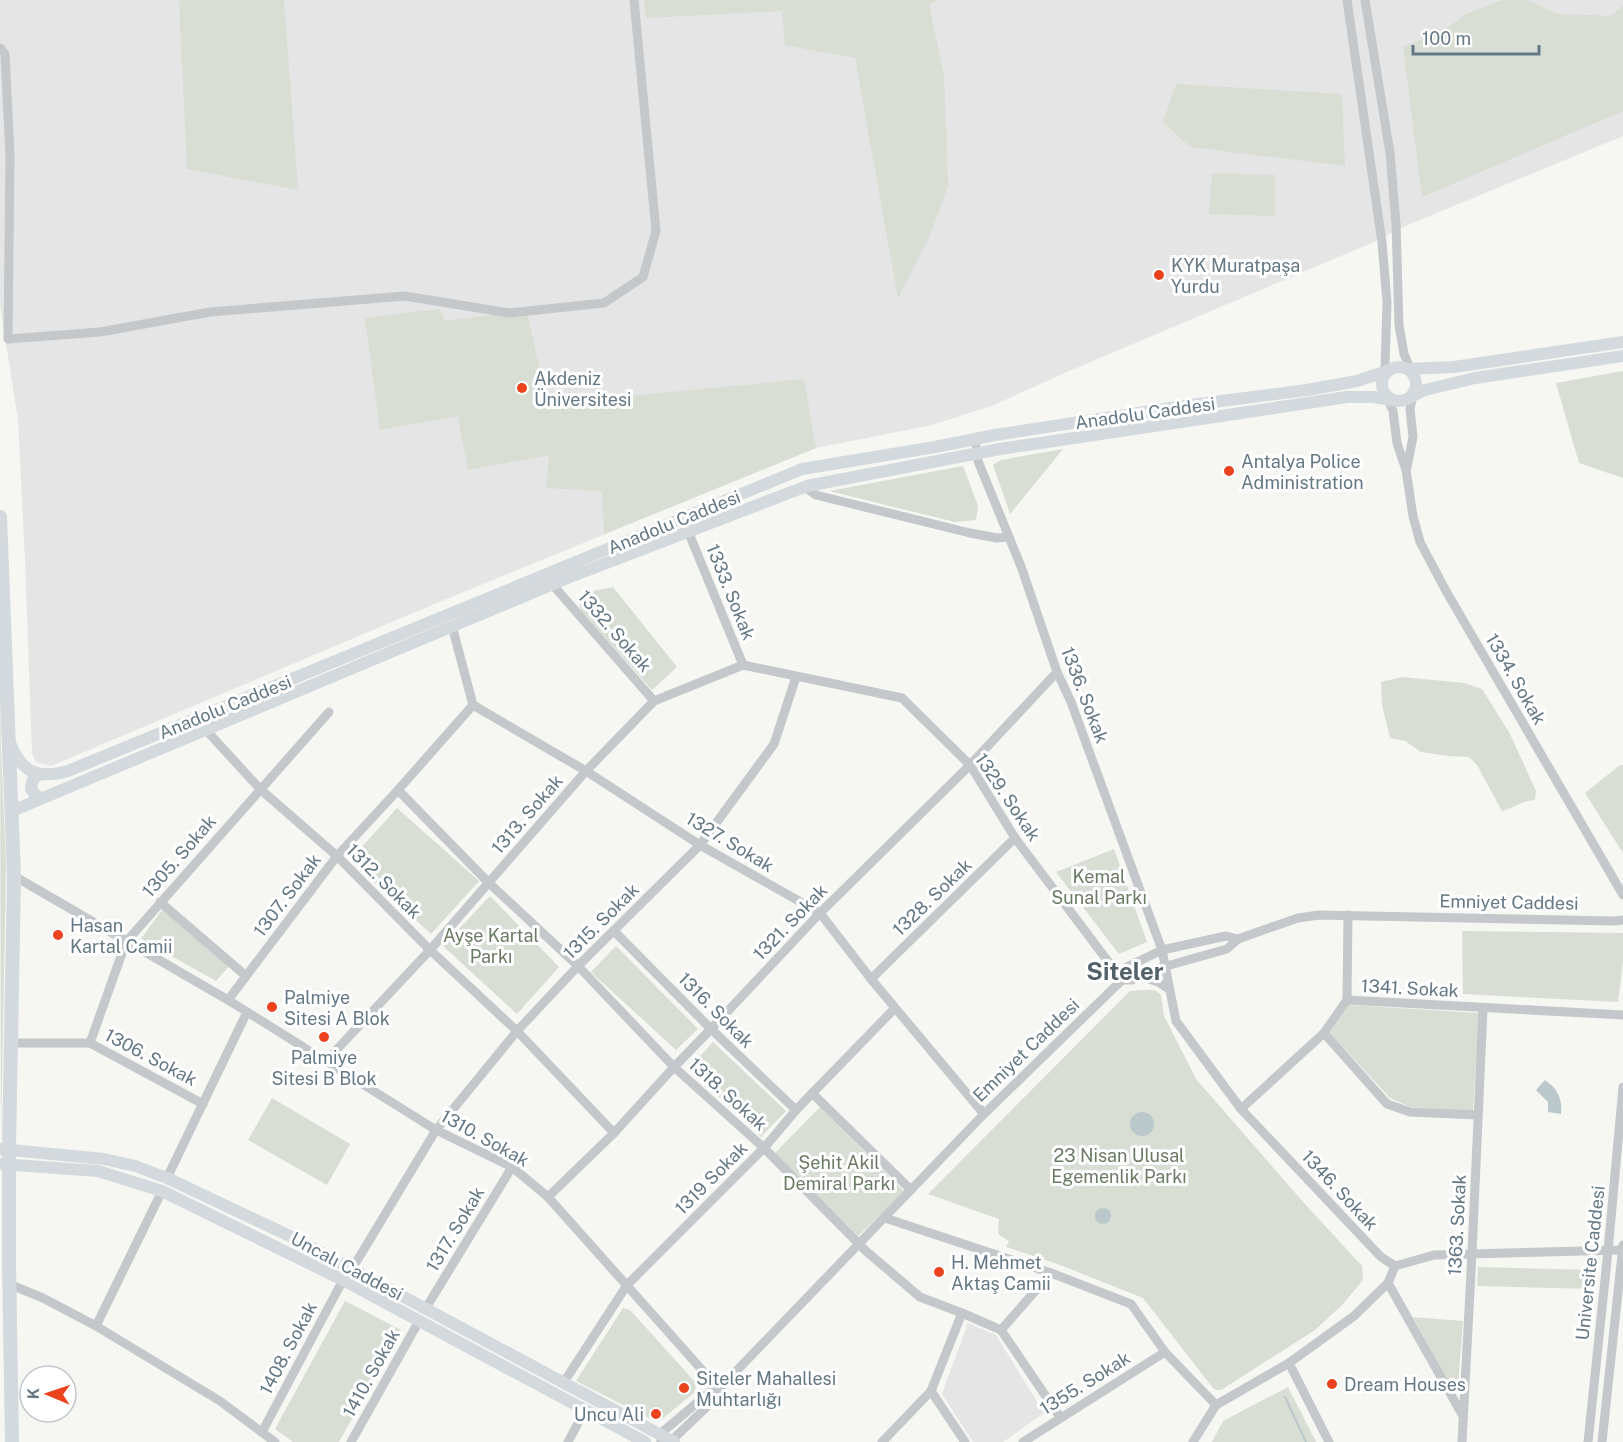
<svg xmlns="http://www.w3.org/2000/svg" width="1623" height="1442" viewBox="0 0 1623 1442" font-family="'Public Sans',sans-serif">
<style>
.built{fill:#e4e5e4}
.green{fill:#d8ded4}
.water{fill:#bac7cb}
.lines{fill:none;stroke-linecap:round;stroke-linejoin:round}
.stream{stroke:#bac7cb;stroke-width:2}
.minor{stroke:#c4c8cb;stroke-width:9}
.major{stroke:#d4d9dd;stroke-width:12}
.highway{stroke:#d4d9dd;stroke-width:14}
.poi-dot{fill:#ec421d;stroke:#fff;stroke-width:2}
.labels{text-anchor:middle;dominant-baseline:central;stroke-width:6;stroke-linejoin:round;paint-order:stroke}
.poi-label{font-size:18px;fill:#647885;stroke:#fff;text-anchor:start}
.street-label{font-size:18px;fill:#647885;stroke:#fff}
.park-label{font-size:18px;fill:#697c63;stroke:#fff}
.district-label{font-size:24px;font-weight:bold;fill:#52616a;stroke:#fff}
</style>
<rect width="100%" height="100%" fill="#f6f6f3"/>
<!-- built -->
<g class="built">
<polygon points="0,0 1623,0 1623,136 1403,227 1374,242 1069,371 994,405 932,425 816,448 444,600 51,766 36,762 32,753 25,560 18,420 0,305"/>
<polygon points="968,1323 996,1335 1044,1413 1003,1442 973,1442 942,1394"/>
</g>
<!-- green -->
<g class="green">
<polygon points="179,0 284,0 298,190 187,169"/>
<polygon points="644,0 937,0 929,5 944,75 948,186 929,238 898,298 855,58 785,45 782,11 646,18"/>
<polygon points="1503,0 1527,0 1558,14 1610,16 1623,6 1623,111 1422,197 1403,46 1440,33 1468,13"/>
<polygon points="1176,84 1342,94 1345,166 1190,147 1163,122"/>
<polygon points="1212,173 1275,175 1275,216 1209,214"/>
<polygon points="439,309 445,321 527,311 547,404 804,379 816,448 604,534 602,491 546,488 549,455 468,470 458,416 380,430 365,318"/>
<polygon points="1623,371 1623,478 1579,463 1556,383"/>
<polygon points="1063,449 1010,514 993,465 1001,460"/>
<polygon points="963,466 978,506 976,520 955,522 829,491"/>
<polygon points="613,587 677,667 652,690 581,610 579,603 581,596 588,592"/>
<polygon points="0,654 1,747 6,864 1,1134"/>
<path d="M 1402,677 L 1464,683 L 1482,689 L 1510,734 L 1536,791 L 1535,800 C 1524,800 1514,808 1502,811 L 1477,765 L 1469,757 L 1448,756 L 1421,752 L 1405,741 L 1390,738 L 1382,705 L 1381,682 Z"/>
<polygon points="1620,765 1623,765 1623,853 1585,793"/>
<polygon points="397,808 479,881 431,934 350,860"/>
<polygon points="1114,849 1147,942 1119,954 1056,872"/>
<polygon points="490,896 559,967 517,1014 443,946"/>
<polygon points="162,910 230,965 216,981 141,939"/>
<polygon points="1462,931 1623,933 1623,961 1618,1002 1463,994"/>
<polygon points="616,946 698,1029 676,1050 591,972"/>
<polygon points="1144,990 1155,990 1161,995 1164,1016 1196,1079 1304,1203 1362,1266 1363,1280 1342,1305 1315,1330 1221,1390 1216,1390 1213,1388 1143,1298 1060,1265 1006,1247 1009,1241 998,1234 999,1219 928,1194 1130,991"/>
<polygon points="1349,1005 1479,1013 1473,1111 1410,1107 1390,1098 1330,1033"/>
<polygon points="713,1042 786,1111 761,1137 689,1068"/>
<polygon points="272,1098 350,1144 327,1185 248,1140"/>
<polygon points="820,1107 905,1192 858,1236 774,1154"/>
<polygon points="1478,1267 1591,1270 1591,1289 1477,1286"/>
<polygon points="345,1301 401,1330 339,1442 293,1442 275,1429"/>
<polygon points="623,1308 630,1310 696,1383 695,1392 662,1419 647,1417 576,1381"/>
<polygon points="1413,1317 1463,1321 1458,1387 1451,1386"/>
<polygon points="1288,1387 1316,1442 1212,1442 1223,1421"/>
</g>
<!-- water -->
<g class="water">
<path d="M 1545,1080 C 1557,1088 1563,1099 1561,1114 L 1548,1112 L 1548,1102 L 1536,1090 Z"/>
<circle cx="1142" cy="1124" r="12"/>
<circle cx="1103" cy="1216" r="8"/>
</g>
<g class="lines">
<!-- stream -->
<polyline class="stream" points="1285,1397 1306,1442"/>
<!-- minor -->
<g class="minor">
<polyline points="1347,0 1382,242 1387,302 1385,367 1384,376"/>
<polyline points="1365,0 1390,153 1396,224 1399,325 1404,354 1412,373"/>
<polyline points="0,48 5,54 10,155 8,339 100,332 210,312 405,296 509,313 604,303 643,277 656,231 634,0"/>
<polyline points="1387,397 1393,411 1397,443 1406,470 1413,516 1420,542 1446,591 1623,895"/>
<polyline points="975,438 978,461 1022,569 1057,672 1071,702 1162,950 1176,1021 1241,1109 1381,1257 1395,1266 1434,1255 1623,1250"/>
<polyline points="1407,467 1413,437 1410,409 1413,394"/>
<polyline points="807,486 809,490 816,495 970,533 997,538 1009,537"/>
<polyline points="688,531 743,665"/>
<polyline points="552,584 654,701"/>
<polyline points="452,626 473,705 586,771 700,845 820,913 871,979 984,1114"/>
<polyline points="206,730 260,789 337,856 430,950 517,1031 614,1133"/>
<polyline points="398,790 489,883 578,966 674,1067 764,1148 867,1252 920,1297 962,1313 1001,1330 1060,1417"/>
<polyline points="14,876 228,1000 436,1130 512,1167 548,1197 719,1389"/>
<polyline points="160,902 246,976"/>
<polyline points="614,931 711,1029 796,1110"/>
<polyline points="1140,976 1158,982 1169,989"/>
<polyline points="871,979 1015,838"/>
<polyline points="1122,980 1132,980 1156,969 1227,949 1238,939"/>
<polyline points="228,1000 337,856 398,790 473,705"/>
<polyline points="1347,1000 1348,915"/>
<polyline points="1324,1033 1387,1104 1410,1112 1478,1115"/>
<polyline points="11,1043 90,1043 203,1104"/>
<polyline points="90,1043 126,942 329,712"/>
<polyline points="326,1061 430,950 586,771 654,701 743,665 902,698 970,765 1015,838 1122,980"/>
<polyline points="812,1093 911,1190"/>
<polyline points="1241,1109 1324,1033 1347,1000 1623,1015"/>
<polyline points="167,1178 247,1012"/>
<polyline points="548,1197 614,1133 674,1067 711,1029 820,913 970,765 1057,672"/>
<polyline points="885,1218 1051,1273 1131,1304 1165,1352 1216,1405"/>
<polyline points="352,1269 436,1130 517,1031 578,966 700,845 774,744 796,677"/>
<polyline points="1388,1283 1463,1416"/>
<polyline points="9,1284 43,1298 96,1326 220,1401 275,1442"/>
<polyline points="426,1308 512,1167"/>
<polyline points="96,1326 162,1191"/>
<polyline points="1001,1330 1051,1273"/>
<polyline points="1289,1363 1329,1442"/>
<polyline points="564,1382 627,1285 764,1148 796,1110 895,1008"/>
<polyline points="931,1391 965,1442"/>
<polyline points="262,1432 343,1280"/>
<polyline points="351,1442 419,1321"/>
<polyline points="568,1442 585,1410"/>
<polyline points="661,1442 660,1434 710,1392 719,1389"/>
<polyline points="670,1442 713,1401 719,1389 984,1114 1122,980 1127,967 1162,950 1226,936 1238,939 1298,918 1319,915 1615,921 1623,920"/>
<polyline points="882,1442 931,1391 962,1313"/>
<polyline points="1023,1442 1165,1352"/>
<polyline points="1193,1442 1216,1405 1289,1363 1354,1316 1388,1283 1395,1266"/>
<polyline points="1462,1442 1472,1253 1483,1009"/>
<polyline points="1588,1442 1608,1251 1623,1087"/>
<polyline points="1602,1442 1623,1245"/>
</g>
<!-- major -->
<g class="major">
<circle cx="1399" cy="384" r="17"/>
<polyline points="1408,369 1454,367 1623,342"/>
<polyline points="1409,398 1425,390 1475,378 1623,356"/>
<path d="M 11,745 C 23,774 39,779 68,771 L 802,469 L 935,447 L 995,435 L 1190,405 L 1307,390 L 1357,381 L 1387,371"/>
<path d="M 41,774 C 34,777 31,781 31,789 L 36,796 L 43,798"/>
<polyline points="12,811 565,579 807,486 1000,449 1221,416 1347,397 1373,397 1392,400"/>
<polyline points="0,1149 104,1159 135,1166 167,1178 294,1238 674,1442"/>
<polyline points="0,1164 98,1171 162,1191 343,1280 645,1442"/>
</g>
<!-- highway -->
<polyline class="highway" points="0,517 14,876 9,1149 9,1262 12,1442"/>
</g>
<!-- markers -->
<g class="poi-dot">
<circle cx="1159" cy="275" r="6"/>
<circle cx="522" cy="388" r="6"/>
<circle cx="1229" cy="471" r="6"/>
<circle cx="58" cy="935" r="6"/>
<circle cx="272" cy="1007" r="6"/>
<circle cx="324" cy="1037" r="6"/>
<circle cx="939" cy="1272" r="6"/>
<circle cx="1332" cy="1384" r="6"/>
<circle cx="684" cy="1388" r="6"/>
<circle cx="656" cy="1414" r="6"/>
</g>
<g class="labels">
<!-- poi labels -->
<g class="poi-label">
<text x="1171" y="265">KYK Muratpaşa<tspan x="1171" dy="21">Yurdu</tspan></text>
<text x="534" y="378">Akdeniz<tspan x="534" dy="21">Üniversitesi</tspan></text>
<text x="1241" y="461">Antalya Police<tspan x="1241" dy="21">Administration</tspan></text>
<text x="70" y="925">Hasan<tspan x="70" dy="21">Kartal Camii</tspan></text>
<text x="284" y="997">Palmiye<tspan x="284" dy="21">Sitesi A Blok</tspan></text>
<text x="324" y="1057" text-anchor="middle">Palmiye<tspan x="324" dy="21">Sitesi B Blok</tspan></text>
<text x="951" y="1262">H. Mehmet<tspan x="951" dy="21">Aktaş Camii</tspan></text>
<text x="696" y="1378">Siteler Mahallesi<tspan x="696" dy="21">Muhtarlığı</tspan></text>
<text x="1344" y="1384">Dream Houses</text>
<text x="644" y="1414" text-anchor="end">Uncu Ali</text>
</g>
<!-- street labels -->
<g class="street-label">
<text transform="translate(1145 413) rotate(-8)">Anadolu Caddesi</text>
<text transform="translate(674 522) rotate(-22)">Anadolu Caddesi</text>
<text transform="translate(731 592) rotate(68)">1333. Sokak</text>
<text transform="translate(615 631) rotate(49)">1332. Sokak</text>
<text transform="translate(1516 679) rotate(60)">1334. Sokak</text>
<text transform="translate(1085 695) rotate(69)">1336. Sokak</text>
<text transform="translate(225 707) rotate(-22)">Anadolu Caddesi</text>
<text transform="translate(1008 797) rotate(56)">1329. Sokak</text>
<text transform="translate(527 814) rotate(-49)">1313. Sokak</text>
<text transform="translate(730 842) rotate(31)">1327. Sokak</text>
<text transform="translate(179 856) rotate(-49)">1305. Sokak</text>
<text transform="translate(384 881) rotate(45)">1312. Sokak</text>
<text transform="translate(287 895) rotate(-53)">1307. Sokak</text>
<text transform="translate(932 897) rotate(-44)">1328. Sokak</text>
<text transform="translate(1509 902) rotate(1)">Emniyet Caddesi</text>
<text transform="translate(601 921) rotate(-45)">1315. Sokak</text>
<text transform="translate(790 922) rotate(-46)">1321. Sokak</text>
<text transform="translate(1410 988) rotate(3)">1341. Sokak</text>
<text transform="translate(716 1010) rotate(45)">1316. Sokak</text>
<text transform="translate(1026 1050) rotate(-44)">Emniyet Caddesi</text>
<text transform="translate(151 1057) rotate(28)">1306. Sokak</text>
<text transform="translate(728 1094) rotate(42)">1318. Sokak</text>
<text transform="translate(485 1138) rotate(29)">1310. Sokak</text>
<text transform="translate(711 1178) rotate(-45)">1319 Sokak</text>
<text transform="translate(1340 1190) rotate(47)">1346. Sokak</text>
<text transform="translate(1457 1225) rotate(-87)">1363. Sokak</text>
<text transform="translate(455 1229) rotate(-59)">1317. Sokak</text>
<text transform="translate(1590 1263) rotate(-84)">Universite Caddesi</text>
<text transform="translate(347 1266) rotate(28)">Uncalı Caddesi</text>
<text transform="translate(288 1348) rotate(-62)">1408. Sokak</text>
<text transform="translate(371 1373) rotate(-61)">1410. Sokak</text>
<text transform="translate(1085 1383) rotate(-32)">1355. Sokak</text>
</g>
<!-- park labels -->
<g class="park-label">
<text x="1099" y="876">Kemal<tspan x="1099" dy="21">Sunal Parkı</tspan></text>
<text x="491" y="935">Ayşe Kartal<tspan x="491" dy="21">Parkı</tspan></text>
<text x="1119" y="1155">23 Nisan Ulusal<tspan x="1119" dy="21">Egemenlik Parkı</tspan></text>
<text x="839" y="1162">Şehit Akil<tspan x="839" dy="21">Demiral Parkı</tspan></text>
</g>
<!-- district labels -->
<g class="district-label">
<text x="1125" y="971">Siteler</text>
</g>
</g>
<!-- north arrow -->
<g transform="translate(48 1394) rotate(272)"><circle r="28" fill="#ffffff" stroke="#c1c9ce" stroke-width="1.5"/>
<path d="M0-4.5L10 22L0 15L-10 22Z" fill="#ec421d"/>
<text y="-9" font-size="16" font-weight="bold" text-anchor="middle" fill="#647885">K</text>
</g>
<!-- scale -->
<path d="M1413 45v9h126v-9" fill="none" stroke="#647885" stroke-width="3"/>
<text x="1422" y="45" font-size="18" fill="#647885" stroke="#ffffff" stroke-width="4.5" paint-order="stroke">100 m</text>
</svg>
